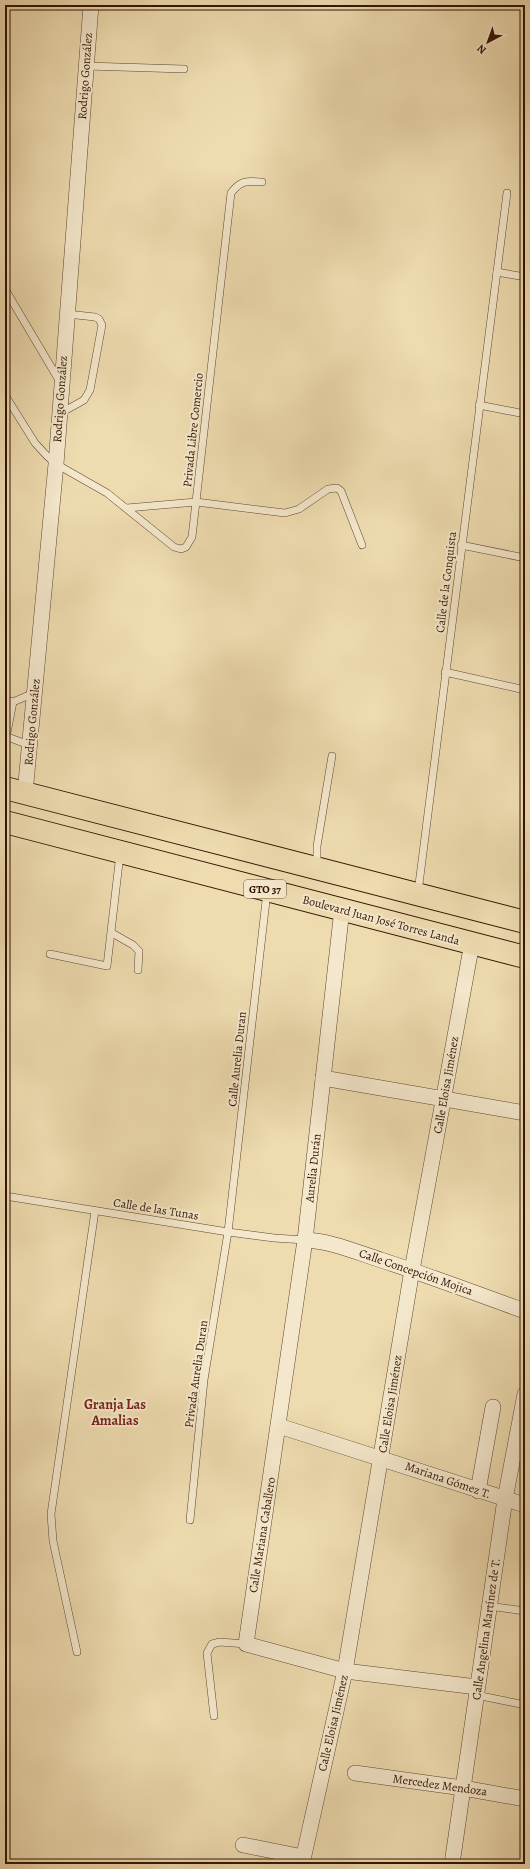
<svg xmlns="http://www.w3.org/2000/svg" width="530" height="1869" viewBox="0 0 530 1869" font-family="Alegreya,serif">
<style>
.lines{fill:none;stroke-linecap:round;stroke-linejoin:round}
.lane-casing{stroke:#61442e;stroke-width:8}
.street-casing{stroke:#61442e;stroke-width:16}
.primary-casing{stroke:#321203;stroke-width:24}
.lane{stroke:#f4e8cc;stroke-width:7}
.street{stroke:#f4e8cc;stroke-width:15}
.primary{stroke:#eedcb0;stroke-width:22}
.labels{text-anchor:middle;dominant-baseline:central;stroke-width:4;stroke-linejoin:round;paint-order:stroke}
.shield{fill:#f4e8cc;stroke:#6c523f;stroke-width:1}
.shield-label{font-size:11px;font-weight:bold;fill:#321203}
.street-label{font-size:12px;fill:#321203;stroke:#f4e8cc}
.quarter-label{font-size:14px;font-weight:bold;fill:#7a1f14;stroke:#f4e8cc}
</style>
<rect width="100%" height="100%" fill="#eedcb0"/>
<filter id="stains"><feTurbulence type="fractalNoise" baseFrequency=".005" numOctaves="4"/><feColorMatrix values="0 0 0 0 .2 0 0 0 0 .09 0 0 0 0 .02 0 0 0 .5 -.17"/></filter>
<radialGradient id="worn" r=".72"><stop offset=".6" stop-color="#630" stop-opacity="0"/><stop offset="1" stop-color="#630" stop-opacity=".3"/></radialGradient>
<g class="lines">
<!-- lane casing -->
<g class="lane-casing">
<g id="lane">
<polyline points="86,66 184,69"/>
<polyline points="497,272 525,277"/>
<polyline points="5,289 60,382"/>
<path d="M 5,395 L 35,443 L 47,456 L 56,464 L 107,493 L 174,547 L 181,549 L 186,547 L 192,537 L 231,193 C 241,180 247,181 262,182"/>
<polyline points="479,405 525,414"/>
<polyline points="59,414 84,400 90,390 102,325 99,319 95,317 67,314"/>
<polyline points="127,508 196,502 285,513 299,509 328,489 337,488 341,491 362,545"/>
<polyline points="461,545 525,558"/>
<polyline points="445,672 525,690"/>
<polyline points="5,700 13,702 5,743"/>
<polyline points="13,702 34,693"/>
<polyline points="5,736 29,745"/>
<polyline points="317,866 317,846 332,756"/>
<polyline points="418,892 507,193"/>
<polyline points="112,933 133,945 139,951 138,970"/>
<polyline points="50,954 107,966 120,854"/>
<polyline points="5,1196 228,1232 274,1238 305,1240"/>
<polyline points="190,1520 204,1380 228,1232 267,892"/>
<polyline points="489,1606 525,1611"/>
<polyline points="77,1652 53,1541 51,1514 95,1211"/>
<polyline points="476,1695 525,1705"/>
<polyline points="214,1716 207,1653 212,1644 220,1642 246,1644"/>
</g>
</g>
<!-- street casing -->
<g class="street-casing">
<g id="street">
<polyline points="25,793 56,464 91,5"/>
<polyline points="342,909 305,1240 246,1644 345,1671 477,1687"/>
<polyline points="323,1078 525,1113"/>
<path d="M 305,1240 C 331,1241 356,1252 381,1260 C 430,1276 477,1294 525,1311"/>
<polyline points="279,1426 525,1505"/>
<polyline points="478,1491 493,1407"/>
<polyline points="355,1773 463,1788 525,1799"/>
<polyline points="243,1845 303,1857"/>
<polyline points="302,1864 345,1671 412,1270 472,943"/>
<polyline points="452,1864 505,1499 525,1394"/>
</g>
</g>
<!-- primary casing -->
<g class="primary-casing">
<g id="primary">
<polyline points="5,788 525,922"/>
<polyline points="5,822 525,957"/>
</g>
</g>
<!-- lane -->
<use href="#lane" class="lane"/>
<!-- street -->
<use href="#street" class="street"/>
<!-- primary -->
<use href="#primary" class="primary"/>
</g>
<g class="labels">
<!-- shield labels -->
<rect class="shield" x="244" y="880" width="42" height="18" rx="3"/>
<g class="shield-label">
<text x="265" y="889">GTO 37</text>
</g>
<!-- street labels -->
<g class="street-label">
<text transform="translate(85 76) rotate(-86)">Rodrigo González</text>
<text transform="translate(60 399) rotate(-86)">Rodrigo González</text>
<text transform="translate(193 430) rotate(-84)">Privada Libre Comercio</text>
<text transform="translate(446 582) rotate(-83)">Calle de la Conquista</text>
<text transform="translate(32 722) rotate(-85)">Rodrigo González</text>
<text transform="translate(381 920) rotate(15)">Boulevard Juan José Torres Landa</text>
<text transform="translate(237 1059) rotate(-84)">Calle Aurelia Duran</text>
<text transform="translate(446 1085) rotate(-80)">Calle Eloisa Jiménez</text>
<text transform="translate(313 1168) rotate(-84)">Aurelia Durán</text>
<text transform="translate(156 1209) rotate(9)">Calle de las Tunas</text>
<text transform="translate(416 1272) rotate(19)">Calle Concepción Mojica</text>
<text transform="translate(196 1374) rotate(-82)">Privada Aurelia Duran</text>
<text transform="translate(390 1404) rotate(-81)">Calle Eloisa Jiménez</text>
<text transform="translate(448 1480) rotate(19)">Mariana Gómez T.</text>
<text transform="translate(262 1535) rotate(-81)">Calle Mariana Caballero</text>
<text transform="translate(486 1629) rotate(-82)">Calle Angelina Martínez de T.</text>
<text transform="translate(333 1723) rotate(-77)">Calle Eloisa Jiménez</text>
<text transform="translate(440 1785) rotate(8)">Mercedez Mendoza</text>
</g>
<!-- quarter labels -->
<g class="quarter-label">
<text x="115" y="1404">Granja Las<tspan x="115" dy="16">Amalias</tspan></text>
</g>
</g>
<!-- margin -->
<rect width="530" height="1869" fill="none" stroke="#eedcb0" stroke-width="20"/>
<rect x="6" y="6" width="518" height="1857" fill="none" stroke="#321203" stroke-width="2"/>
<rect x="10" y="10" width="510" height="1849" fill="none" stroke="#321203"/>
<!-- north arrow -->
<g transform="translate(488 42) rotate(221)" stroke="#f4e8cc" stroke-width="3" paint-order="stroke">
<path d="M0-3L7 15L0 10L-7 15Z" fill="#321203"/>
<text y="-6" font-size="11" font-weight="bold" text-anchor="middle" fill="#321203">N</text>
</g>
<rect width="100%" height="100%" filter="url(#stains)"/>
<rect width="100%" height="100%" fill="url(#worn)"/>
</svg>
